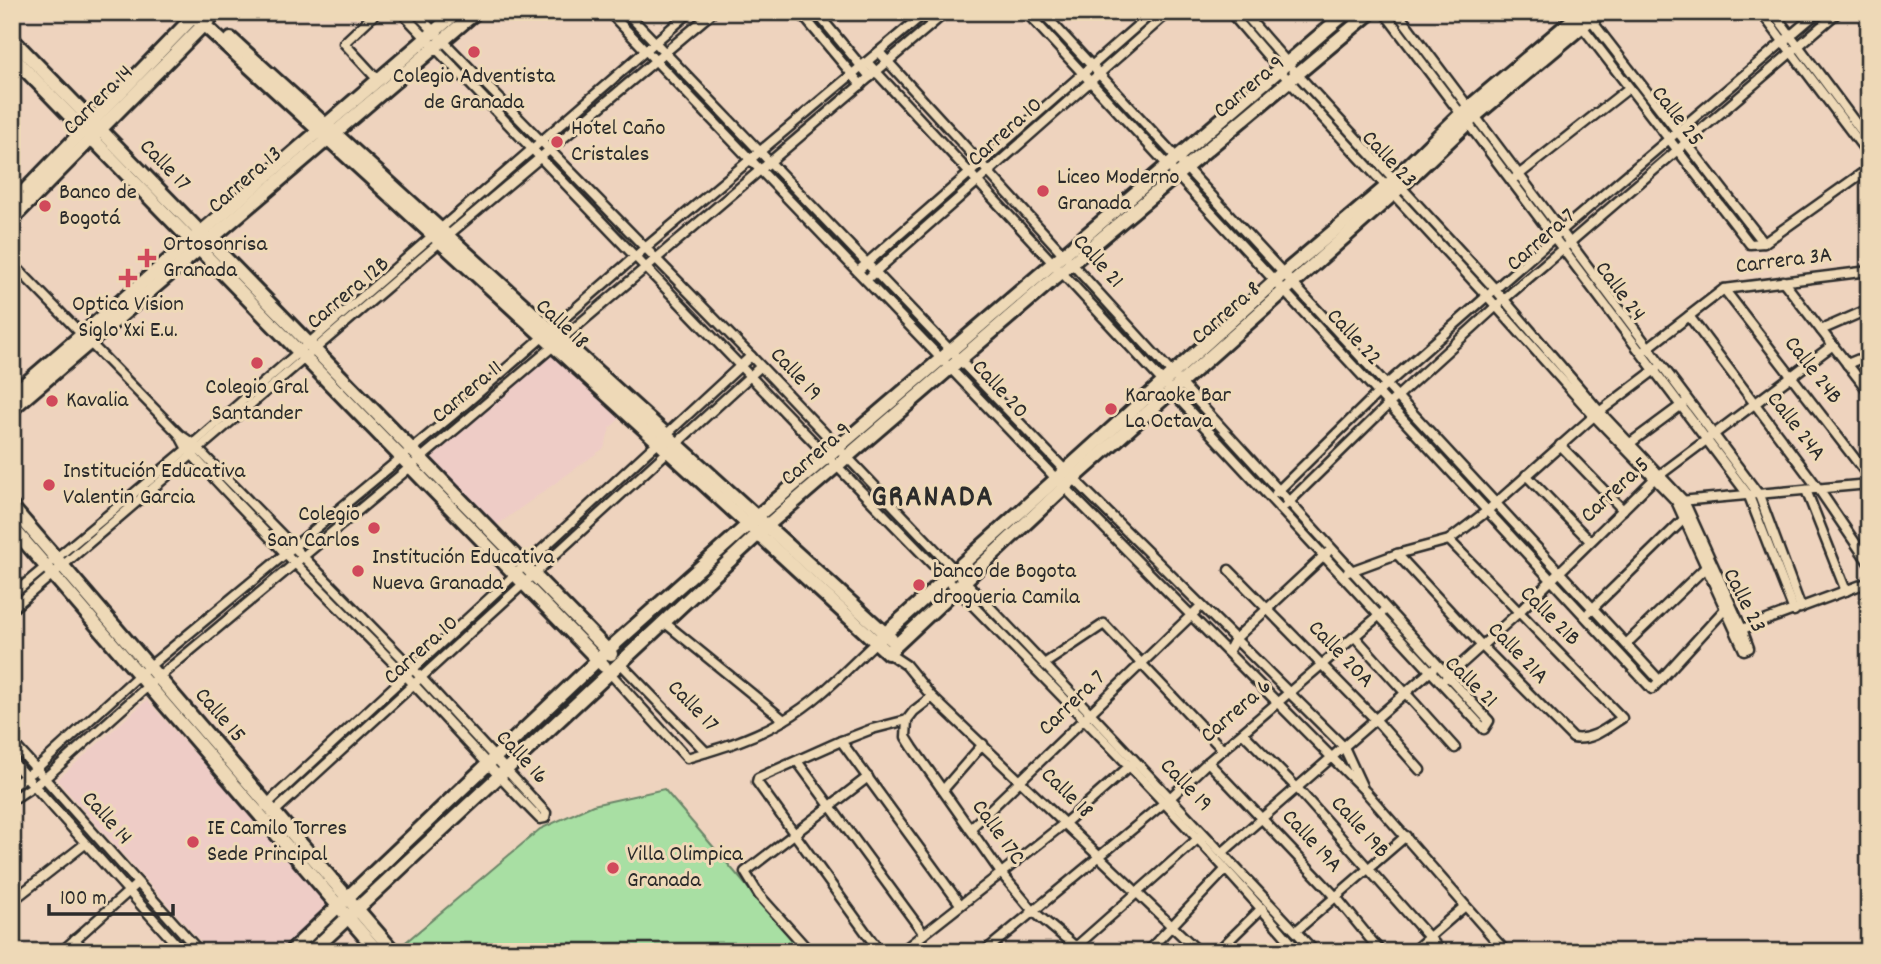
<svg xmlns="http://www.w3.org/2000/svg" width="1881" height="964" viewBox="0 0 1881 964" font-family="Dekko,sans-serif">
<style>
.built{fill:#eeccc6}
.green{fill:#a8dfa3;stroke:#6a8567;stroke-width:2}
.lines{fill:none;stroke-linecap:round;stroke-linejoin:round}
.street-casing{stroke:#2b2b2b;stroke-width:13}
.secondary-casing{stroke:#2b2b2b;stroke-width:18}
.street{stroke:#eed9b7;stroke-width:8}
.secondary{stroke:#eed9b7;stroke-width:12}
.poi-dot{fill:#d1495b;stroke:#eed9b7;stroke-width:2.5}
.labels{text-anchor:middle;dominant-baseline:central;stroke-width:6;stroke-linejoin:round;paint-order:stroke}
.poi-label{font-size:23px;fill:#2b2b2b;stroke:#eed9b7;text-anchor:start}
.street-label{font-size:23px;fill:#2b2b2b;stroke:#eed9b7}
.district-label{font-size:30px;font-weight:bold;letter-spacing:2px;fill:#2b2b2b;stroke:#eed9b7}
</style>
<rect width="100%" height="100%" fill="#eed3be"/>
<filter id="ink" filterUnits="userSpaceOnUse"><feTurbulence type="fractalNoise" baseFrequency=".0143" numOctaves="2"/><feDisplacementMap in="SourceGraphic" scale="14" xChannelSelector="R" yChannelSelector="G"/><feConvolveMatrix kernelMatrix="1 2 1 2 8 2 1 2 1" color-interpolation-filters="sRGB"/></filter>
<g filter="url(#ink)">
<!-- built -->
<g class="built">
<polygon points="553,350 624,414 610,428 604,448 493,528 427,459"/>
<polygon points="147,700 329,904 277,952 210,952 57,780"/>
</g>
<!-- green -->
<polygon class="green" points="664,789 756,897 810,952 404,952 400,947 540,829 593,805"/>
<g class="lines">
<!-- street casing -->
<g class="street-casing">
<g id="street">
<polyline points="377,12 344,43 378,80"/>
<path d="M 401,12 C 567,185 732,359 899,530 C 1034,669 1173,805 1299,952"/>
<polyline points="415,12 751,356 1044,664 1315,952"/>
<polyline points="609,12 1065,488 1365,791 1506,952"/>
<polyline points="626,12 1066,471 1344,747 1362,786"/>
<polyline points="800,12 861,85"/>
<polyline points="816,12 870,77"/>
<polyline points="1026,12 1652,689 1726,608"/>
<polyline points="1042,12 1660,681"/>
<polyline points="1230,12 1290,82 1488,297 1594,416 1676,501 1744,650 1749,648 1742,629 1684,501 1600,412 1495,289 1298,75 1243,12"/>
<polyline points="1384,12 1749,496 1794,611"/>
<polyline points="1397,12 1759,495 1801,608"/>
<polyline points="1571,12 1750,244 1764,243 1861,174 1869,171"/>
<polyline points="1761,12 1869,155"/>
<polyline points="1773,12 1869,141"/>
<polyline points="1588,16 1764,243"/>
<polyline points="867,62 1484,729 1489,721 879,52"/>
<polyline points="1516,177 1629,88"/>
<path d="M 12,263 L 179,434 L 192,443 L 413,669 L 546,813 L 545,818 L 540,819 C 494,772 450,723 405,675 C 332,600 257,527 187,449 L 179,434"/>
<polyline points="858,271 1153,12"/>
<polyline points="866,280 1169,12"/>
<polyline points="1783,281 1869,392"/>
<polyline points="1724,289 1869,477"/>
<polyline points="1689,316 1818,488 1869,563"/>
<polyline points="1821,330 1869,309"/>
<polyline points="1645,350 1724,289 1869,271"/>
<polyline points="1847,364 1869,355"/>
<polyline points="1629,444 1683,404"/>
<polyline points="1560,445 1623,510"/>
<polyline points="1526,475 1590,541"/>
<polyline points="1806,490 1846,591"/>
<polyline points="1276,493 1386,385 1561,231 1818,12"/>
<polyline points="1680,501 1869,484"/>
<polyline points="1286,505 1389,404 1503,300 1838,12"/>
<path d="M 1397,554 L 1483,647 L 1573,738 C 1592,741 1607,728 1622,718 L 1449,540"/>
<polyline points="1229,570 1375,719 1420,770"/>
<polyline points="1348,572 1397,554 1449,540 1487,511 1594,416 1656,369"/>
<polyline points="12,595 187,449 690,12"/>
<polyline points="12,609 440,242 713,12"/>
<polyline points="1589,612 1685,518"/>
<polyline points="664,622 784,720"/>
<polyline points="1737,631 1869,582"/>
<polyline points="1355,637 1455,748"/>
<polyline points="1626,644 1707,566"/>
<polyline points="1228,652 1235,639 1327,553"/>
<polyline points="888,653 906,665 932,697 1199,952"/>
<polyline points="619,662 706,752"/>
<polyline points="1044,664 1104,624 1223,750"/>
<path d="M 609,672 L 687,758 C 721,748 754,738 784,720 C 819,700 847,669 876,642"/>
<polyline points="1446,678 1518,613 1653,480 1833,345"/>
<polyline points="907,720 906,737 913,748 1001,873 1034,912 1082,952"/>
<polyline points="1243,733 1297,788 1442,952"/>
<polyline points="841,741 960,904"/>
<polyline points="12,742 200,952"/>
<polyline points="12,761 183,952"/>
<polyline points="797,761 924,934"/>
<polyline points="1208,762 1336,897 1381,952"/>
<polyline points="12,786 36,769 139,675 454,414 645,248 926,12"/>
<polyline points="943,790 983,744"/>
<polyline points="12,800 44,779 148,686 463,423 946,12"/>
<polyline points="265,806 751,356"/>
<polyline points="272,814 760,367"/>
<polyline points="970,829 1201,606"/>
<polyline points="1222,853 1433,669"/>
<polyline points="12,901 85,844"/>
<polyline points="1296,931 1406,836"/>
<polyline points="75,939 85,952"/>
<polyline points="61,952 138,883"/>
<polyline points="810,952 759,895 745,872 868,777"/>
<polyline points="880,952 757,782 758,778 841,741 872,729 907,720 914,711 932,697"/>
<polyline points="901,952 1065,823 1132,764"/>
<polyline points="984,952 1170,798 1208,762 1382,613"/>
<polyline points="1070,952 1201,836"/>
<polyline points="1147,952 1225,870"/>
<polyline points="1217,952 1262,908"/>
<polyline points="1412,952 1465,906"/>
<polyline points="1489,952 1499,944"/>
</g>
</g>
<!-- secondary casing -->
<g class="secondary-casing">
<g id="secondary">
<polyline points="190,12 888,653 1074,478 1393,194 1475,116 1599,12"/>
<polyline points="12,39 611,654"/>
<polyline points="231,39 891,639"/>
<polyline points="12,56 604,666"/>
<polyline points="12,204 198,12"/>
<polyline points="12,219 216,12"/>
<polyline points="12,395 457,12"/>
<polyline points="12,409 476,12"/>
<polyline points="12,507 394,952"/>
<polyline points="12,527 378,952"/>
<polyline points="876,642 1283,274 1386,187 1461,114 1582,12"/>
<polyline points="290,952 608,650 761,513 1347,12"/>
<polyline points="311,952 770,523 1072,263 1371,12"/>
</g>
</g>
<!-- street -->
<use href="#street" class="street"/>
<!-- secondary -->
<use href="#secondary" class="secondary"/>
</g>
</g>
<!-- markers -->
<g class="poi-dot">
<circle cx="474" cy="52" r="7"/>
<circle cx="557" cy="142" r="7"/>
<circle cx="1043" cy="191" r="7"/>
<circle cx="45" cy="206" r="7"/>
<path d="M143.5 247.5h7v7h7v7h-7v7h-7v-7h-7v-7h7z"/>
<path d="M124.5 267.5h7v7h7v7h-7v7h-7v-7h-7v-7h7z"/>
<circle cx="257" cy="363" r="7"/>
<circle cx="52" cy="401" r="7"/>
<circle cx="1111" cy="409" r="7"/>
<circle cx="49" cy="485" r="7"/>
<circle cx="374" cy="528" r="7"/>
<circle cx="358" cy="571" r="7"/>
<circle cx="919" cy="585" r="7"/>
<circle cx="193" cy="842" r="7"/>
<circle cx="613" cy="868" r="7"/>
</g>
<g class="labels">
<!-- poi labels -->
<g class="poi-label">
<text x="474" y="77" text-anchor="middle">Colegio Adventista<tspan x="474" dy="26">de Granada</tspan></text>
<text x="571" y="129">Hotel Caño<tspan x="571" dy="26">Cristales</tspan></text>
<text x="1057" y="178">Liceo Moderno<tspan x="1057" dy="26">Granada</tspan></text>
<text x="59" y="193">Banco de<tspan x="59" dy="26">Bogotá</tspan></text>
<text x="163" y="245">Ortosonrisa<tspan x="163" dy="26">Granada</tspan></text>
<text x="128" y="305" text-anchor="middle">Optica Vision<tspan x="128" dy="26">Siglo Xxi E.u.</tspan></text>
<text x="257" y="388" text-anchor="middle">Colegio Gral<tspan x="257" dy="26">Santander</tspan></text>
<text x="1125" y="396">Karaoke Bar<tspan x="1125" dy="26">La Octava</tspan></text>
<text x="66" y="401">Kavalia</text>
<text x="63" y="472">Institución Educativa<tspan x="63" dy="26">Valentin Garcia</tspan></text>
<text x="360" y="515" text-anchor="end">Colegio<tspan x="360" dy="26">San Carlos</tspan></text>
<text x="372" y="558">Institución Educativa<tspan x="372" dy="26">Nueva Granada</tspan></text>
<text x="933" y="572">banco de Bogota<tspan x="933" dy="26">drogueria Camila</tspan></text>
<text x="207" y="829">IE Camilo Torres<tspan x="207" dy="26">Sede Principal</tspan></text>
<text x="627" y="855">Villa Olimpica<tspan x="627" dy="26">Granada</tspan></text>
</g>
<!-- street labels -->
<g class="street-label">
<text transform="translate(1250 88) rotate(-40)">Carrera 9</text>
<text transform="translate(99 101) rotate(-45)">Carrera 14</text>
<text transform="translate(1676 117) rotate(52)">Calle 25</text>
<text transform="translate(1006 133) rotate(-42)">Carrera 10</text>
<text transform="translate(1388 160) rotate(47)">Calle 23</text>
<text transform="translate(164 166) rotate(46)">Calle 17</text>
<text transform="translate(246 181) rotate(-41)">Carrera 13</text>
<text transform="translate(1542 241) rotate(-41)">Carrera 7</text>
<text transform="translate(1097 262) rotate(48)">Calle 21</text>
<text transform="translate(1784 262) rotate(-7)">Carrera 3A</text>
<text transform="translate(1619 292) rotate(53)">Calle 24</text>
<text transform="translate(349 294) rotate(-40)">Carrera 12B</text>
<text transform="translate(1227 314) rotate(-41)">Carrera 8</text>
<text transform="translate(561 325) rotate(43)">Calle 18</text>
<text transform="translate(1353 338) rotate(47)">Calle 22</text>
<text transform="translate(1812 371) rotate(52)">Calle 24B</text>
<text transform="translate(795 375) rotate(47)">Calle 19</text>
<text transform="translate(999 390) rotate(47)">Calle 20</text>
<text transform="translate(468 393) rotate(-40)">Carrera 11</text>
<text transform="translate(1795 427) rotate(52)">Calle 24A</text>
<text transform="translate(817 455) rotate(-41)">Carrera 9</text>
<text transform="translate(1616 491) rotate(-43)">Carrera 5</text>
<text transform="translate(1743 601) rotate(63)">Calle 23</text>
<text transform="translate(1549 617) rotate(45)">Calle 21B</text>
<text transform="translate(422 651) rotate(-42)">Carrera 10</text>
<text transform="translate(1517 654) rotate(46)">Calle 21A</text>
<text transform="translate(1340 655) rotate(46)">Calle 20A</text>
<text transform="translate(1470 683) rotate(44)">Calle 21</text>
<text transform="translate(1073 704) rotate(-44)">Carrera 7</text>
<text transform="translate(692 707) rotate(46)">Calle 17</text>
<text transform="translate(1237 712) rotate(-41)">Carrera 6</text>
<text transform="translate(219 716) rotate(49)">Calle 15</text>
<text transform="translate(521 758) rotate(47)">Calle 16</text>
<text transform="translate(1185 786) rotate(46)">Calle 19</text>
<text transform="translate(1066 794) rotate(44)">Calle 18</text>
<text transform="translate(106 819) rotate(48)">Calle 14</text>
<text transform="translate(1359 828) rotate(48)">Calle 19B</text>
<text transform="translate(997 833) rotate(54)">Calle 17C</text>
<text transform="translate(1311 842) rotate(47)">Calle 19A</text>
</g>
<!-- district labels -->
<g class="district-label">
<text x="933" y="499">GRANADA</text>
</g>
</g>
<!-- margin -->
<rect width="1881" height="964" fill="none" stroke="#eed9b7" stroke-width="42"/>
<rect x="21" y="21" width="1839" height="922" fill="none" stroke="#2b2b2b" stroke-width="2.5" filter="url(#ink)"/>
<!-- scale -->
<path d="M49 904v10h124v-10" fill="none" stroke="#2b2b2b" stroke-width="3.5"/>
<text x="60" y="904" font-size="21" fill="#2b2b2b" stroke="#eed9b7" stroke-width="5" paint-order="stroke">100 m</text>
</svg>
